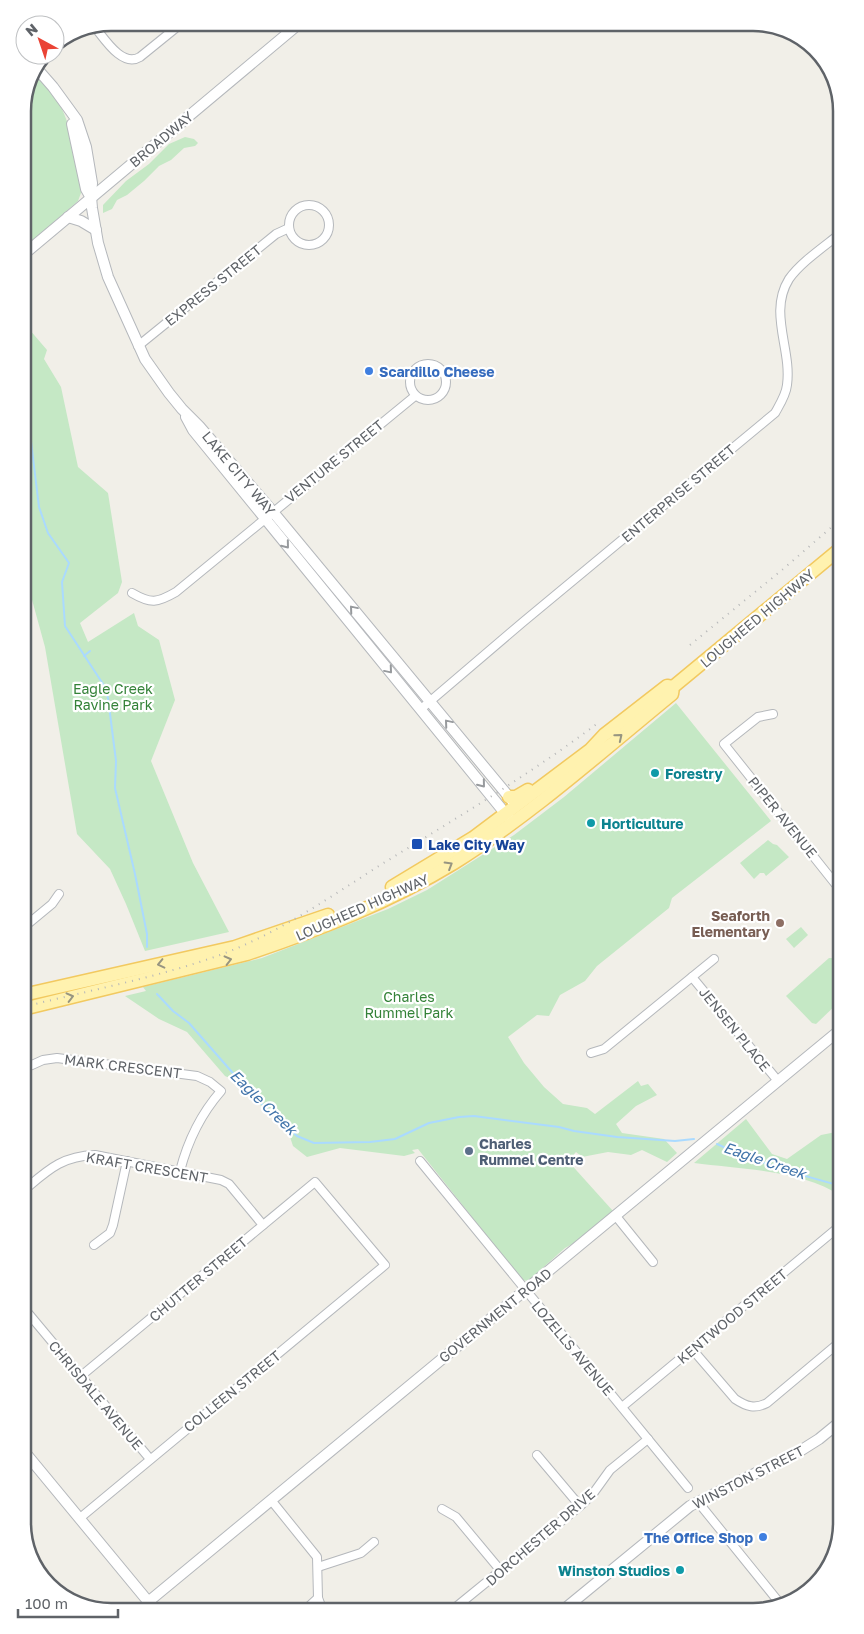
<svg xmlns="http://www.w3.org/2000/svg" width="864" height="1634" viewBox="0 0 864 1634" font-family="'Golos Text',sans-serif">
<style>
.green{fill:#c5e8c5}
.lines{fill:none;stroke-linecap:round;stroke-linejoin:round}
.stream{stroke:#aadaff;stroke-width:2}
.minor-casing{stroke:#b5b8bc;stroke-width:10}
.tertiary-casing{stroke:#b5b8bc;stroke-width:12}
.primary-casing{stroke:#f2c960;stroke-width:15}
.minor{stroke:#fff;stroke-width:8}
.tertiary{stroke:#fff;stroke-width:10}
.primary{stroke:#fff2af;stroke-width:12}
.rail{stroke:#b6b7b8;stroke-width:2;stroke-dasharray:1 6;stroke-linecap:butt}
.oneway{stroke:#979a9d}
.oneway2{stroke:#979581}
.shop-dot{fill:#3f7fe0;stroke:#fff;stroke-width:2}
.culture-dot{fill:#0f9aa8;stroke:#fff;stroke-width:2}
.transit-dot{fill:#1a4fb4;stroke:#fff;stroke-width:2}
.education-dot{fill:#8d6e63;stroke:#fff;stroke-width:2}
.service-dot{fill:#5c6f8a;stroke:#fff;stroke-width:2}
.labels{text-anchor:middle;dominant-baseline:central;stroke-width:4.5;stroke-linejoin:round;paint-order:stroke}
.street-label{font-size:14px;fill:#5f6368;stroke:#fff}
.shop-label{font-size:14px;font-weight:bold;fill:#366cbe;stroke:#fff;text-anchor:start}
.park-label{font-size:14px;fill:#348238;stroke:#fff}
.culture-label{font-size:14px;font-weight:bold;fill:#0d838f;stroke:#fff;text-anchor:start}
.transit-label{font-size:14px;font-weight:bold;fill:#164399;stroke:#fff;text-anchor:start}
.education-label{font-size:14px;font-weight:bold;fill:#785e54;stroke:#fff;text-anchor:end}
.service-label{font-size:14px;font-weight:bold;fill:#4e5e75;stroke:#fff;text-anchor:start}
.water-label{font-size:15px;font-style:italic;fill:#4174aa;stroke:#fff}
.rim{fill:none;stroke:#5f6368;stroke-width:2.5}
</style>
<rect width="100%" height="100%" fill="#f1efe8"/>
<!-- green -->
<g class="green">
<path d="M 37,74 C 64,102 70,125 77,162 C 78,172 81,183 81,193 L 78,201 L 23,249 L 23,106 Z"/>
<polygon points="185,137 194,139 198,143 195,146 184,148 171,160 159,166 144,181 127,195 117,200 112,209 103,213 103,205 126,181 149,164 169,144"/>
<polygon points="23,322 47,350 44,359 61,387 78,467 108,493 122,582 118,593 80,623 88,642 134,613 138,626 159,640 175,700 151,761 193,863 229,932 145,951 126,904 110,869 77,834 45,647 23,567"/>
<polygon points="676,703 771,821 672,898 669,908 597,966 585,981 560,995 549,1016 537,1015 508,1037 524,1063 544,1087 563,1104 587,1108 595,1114 638,1081 641,1086 648,1084 657,1095 636,1106 616,1124 622,1133 664,1139 677,1153 667,1162 642,1150 631,1155 608,1152 582,1157 576,1152 568,1161 613,1211 576,1242 565,1248 528,1281 522,1280 418,1149 412,1150 415,1153 404,1156 340,1148 307,1157 293,1146 287,1128 281,1125 234,1080 225,1076 187,1032 159,1019 125,996 146,991 143,987 262,958 388,909 427,890 514,835 564,797"/>
<polygon points="768,840 773,844 777,845 789,857 766,876 764,873 760,873 754,879 740,863"/>
<polygon points="801,927 808,935 794,948 786,939"/>
<polygon points="829,958 834,958 841,969 841,1000 816,1024 812,1023 786,996"/>
<path d="M 746,1119 L 772,1154 L 787,1159 L 821,1135 L 841,1131 L 841,1196 C 803,1170 740,1169 694,1163 Z"/>
</g>
<g class="lines">
<!-- stream -->
<g class="stream">
<polyline points="23,401 29,425 39,507 48,533 69,563 62,582 65,626 103,684 108,698 116,761 115,788 135,874 147,934 147,947"/>
<polyline points="84,656 90,651"/>
<polyline points="157,994 173,1011 189,1023 253,1096 297,1136 314,1143 370,1142 395,1139 429,1123 459,1117 474,1116 559,1127 574,1131 617,1137 675,1141 694,1139"/>
<path d="M 717,1144 C 754,1162 801,1175 841,1186"/>
</g>
<!-- minor casing -->
<g class="minor-casing">
<g id="minor">
<path d="M 94,26 C 104,38 122,68 140,57 L 182,23"/>
<circle cx="309" cy="225" r="20"/>
<polyline points="138,346 276,234 289,228"/>
<circle cx="428" cy="382" r="18"/>
<path d="M 132,593 C 151,604 157,603 176,592 L 415,396"/>
<path d="M 421,709 L 523,622 L 775,413 C 780,404 786,395 787,385 C 792,349 768,313 789,279 C 801,262 825,246 841,233"/>
<polyline points="773,714 758,717 724,744 841,891"/>
<polyline points="23,928 52,904 59,894"/>
<polyline points="692,977 778,1081"/>
<polyline points="591,1053 604,1049 714,959"/>
<path d="M 23,1069 L 43,1060 L 57,1058 L 197,1076 L 210,1082 L 221,1091 C 200,1115 188,1140 180,1171"/>
<polyline points="420,1161 688,1488"/>
<path d="M 23,1191 C 47,1171 61,1156 95,1155 L 221,1180 L 229,1184 L 263,1225"/>
<polyline points="615,1215 653,1262"/>
<polyline points="94,1245 110,1233 113,1225 127,1161"/>
<polyline points="23,1307 150,1459"/>
<path d="M 692,1349 L 735,1399 C 747,1407 755,1409 767,1403 L 841,1341"/>
<polyline points="622,1407 841,1225"/>
<polyline points="537,1455 580,1506"/>
<polyline points="271,1500 317,1557 318,1598 323,1611"/>
<polyline points="698,1502 782,1606"/>
<polyline points="442,1509 456,1517 501,1571"/>
<polyline points="80,1518 385,1265 315,1182 81,1376"/>
<polyline points="318,1567 361,1553 374,1542"/>
<polyline points="304,1611 318,1598"/>
<polyline points="451,1611 580,1506 592,1495 610,1470 648,1439"/>
</g>
</g>
<!-- tertiary casing -->
<g class="tertiary-casing">
<g id="tertiary">
<polyline points="39,71 53,87 77,120 86,147 92,183 91,197 92,208 98,243 108,277 145,359 169,393 182,409 199,426 273,512 514,803"/>
<polyline points="72,124 86,189 90,196"/>
<polyline points="68,217 81,221 96,230"/>
<polyline points="23,255 300,23"/>
<polyline points="186,417 193,430 509,818"/>
<polyline points="23,1450 156,1611"/>
<polyline points="148,1602 841,1029"/>
<polyline points="562,1611 690,1506 800,1451 819,1439 841,1421"/>
</g>
</g>
<!-- primary casing -->
<g class="primary-casing">
<g id="primary">
<polyline points="509,797 516,797 528,790"/>
<polyline points="392,887 473,838 590,750 604,735 667,686 673,687"/>
<polyline points="23,995 235,947 328,915"/>
<path d="M 23,1009 L 247,954 C 318,930 390,902 454,863 C 532,814 601,752 672,694 L 673,687 L 841,548"/>
</g>
</g>
<!-- minor -->
<use href="#minor" class="minor"/>
<!-- tertiary -->
<use href="#tertiary" class="tertiary"/>
<!-- primary -->
<use href="#primary" class="primary"/>
<!-- rail -->
<g class="rail">
<polyline points="690,645 782,570 841,519"/>
<path d="M 23,1007 C 87,991 159,977 220,955 C 279,933 330,897 382,864 C 455,819 529,775 598,723"/>
</g>
</g>
<!-- one-way arrows -->
<defs><path id="oneway-chevron" d="M-2-3.5L2.5 0L-2 3.5" fill="none" stroke-width="1.6" stroke-linecap="round" stroke-linejoin="round" transform="scale(1.25)"/></defs>
<g class="oneway">
<use href="#oneway-chevron" transform="translate(286 545) rotate(51)"/>
<use href="#oneway-chevron" transform="translate(353 609) rotate(-130)"/>
<use href="#oneway-chevron" transform="translate(389 670) rotate(50)"/>
<use href="#oneway-chevron" transform="translate(448 723) rotate(-130)"/>
<use href="#oneway-chevron" transform="translate(482 784) rotate(51)"/>
</g>
<g class="oneway2">
<use href="#oneway-chevron" transform="translate(619 737) rotate(-39)"/>
<use href="#oneway-chevron" transform="translate(449 865) rotate(-31)"/>
<use href="#oneway-chevron" transform="translate(228 960) rotate(-14)"/>
<use href="#oneway-chevron" transform="translate(161 964) rotate(167)"/>
<use href="#oneway-chevron" transform="translate(70 997) rotate(-14)"/>
</g>
<!-- markers -->
<g class="shop-dot">
<circle cx="369" cy="371" r="5"/>
<circle cx="763" cy="1537" r="5"/>
</g>
<g class="culture-dot">
<circle cx="655" cy="773" r="5"/>
<circle cx="591" cy="823" r="5"/>
<circle cx="680" cy="1570" r="5"/>
</g>
<rect class="transit-dot" x="411" y="838" width="12" height="12" rx="2.5"/>
<circle class="education-dot" cx="780" cy="923" r="5"/>
<circle class="service-dot" cx="469" cy="1151" r="5"/>
<g class="labels">
<!-- street labels -->
<g class="street-label">
<text transform="translate(161 139) rotate(-40)">BROADWAY</text>
<text transform="translate(213 285) rotate(-39)">EXPRESS STREET</text>
<text transform="translate(334 461) rotate(-39)">VENTURE STREET</text>
<text transform="translate(239 473) rotate(50)">LAKE CITY WAY</text>
<text transform="translate(678 493) rotate(-40)">ENTERPRISE STREET</text>
<text transform="translate(757 618) rotate(-40)">LOUGHEED HIGHWAY</text>
<text transform="translate(783 817) rotate(51)">PIPER AVENUE</text>
<text transform="translate(362 907) rotate(-24)">LOUGHEED HIGHWAY</text>
<text transform="translate(735 1029) rotate(51)">JENSEN PLACE</text>
<text transform="translate(123 1066) rotate(7)">MARK CRESCENT</text>
<text transform="translate(147 1167) rotate(10)">KRAFT CRESCENT</text>
<text transform="translate(198 1279) rotate(-40)">CHUTTER STREET</text>
<text transform="translate(495 1315) rotate(-39)">GOVERNMENT ROAD</text>
<text transform="translate(732 1316) rotate(-40)">KENTWOOD STREET</text>
<text transform="translate(573 1348) rotate(50)">LOZELLS AVENUE</text>
<text transform="translate(232 1391) rotate(-39)">COLLEEN STREET</text>
<text transform="translate(96 1395) rotate(50)">CHRISDALE AVENUE</text>
<text transform="translate(748 1477) rotate(-27)">WINSTON STREET</text>
<text transform="translate(540 1537) rotate(-41)">DORCHESTER DRIVE</text>
</g>
<!-- shop labels -->
<g class="shop-label">
<text x="379" y="371">Scardillo Cheese</text>
<text x="753" y="1537" text-anchor="end">The Office Shop</text>
</g>
<!-- park labels -->
<g class="park-label">
<text x="113" y="688">Eagle Creek<tspan x="113" dy="16">Ravine Park</tspan></text>
<text x="409" y="996">Charles<tspan x="409" dy="16">Rummel Park</tspan></text>
</g>
<!-- culture labels -->
<g class="culture-label">
<text x="665" y="773">Forestry</text>
<text x="601" y="823">Horticulture</text>
<text x="670" y="1570" text-anchor="end">Winston Studios</text>
</g>
<!-- transit labels -->
<g class="transit-label">
<text x="428" y="844">Lake City Way</text>
</g>
<!-- education labels -->
<g class="education-label">
<text x="770" y="915">Seaforth<tspan x="770" dy="16">Elementary</tspan></text>
</g>
<!-- service labels -->
<g class="service-label">
<text x="479" y="1143">Charles<tspan x="479" dy="16">Rummel Centre</tspan></text>
</g>
<!-- water labels -->
<g class="water-label">
<text transform="translate(264 1102) rotate(44)">Eagle Creek</text>
<text transform="translate(765 1160) rotate(19)">Eagle Creek</text>
</g>
</g>
<!-- crop -->
<path d="M0 0H864V1634H0ZM111 31H753A80 80 0 0 1 833 111V1523A80 80 0 0 1 753 1603H111A80 80 0 0 1 31 1523V111A80 80 0 0 1 111 31Z" fill="#fff" fill-rule="evenodd"/>
<path class="rim" d="M111 31H753A80 80 0 0 1 833 111V1523A80 80 0 0 1 753 1603H111A80 80 0 0 1 31 1523V111A80 80 0 0 1 111 31Z"/>
<!-- north arrow -->
<g transform="translate(40 40) rotate(320)"><circle r="24" fill="#ffffff" stroke="#bfc1c3"/>
<path d="M0-4L9 19L0 12L-9 19Z" fill="#ea4335"/>
<text y="-8" font-size="14" font-weight="bold" text-anchor="middle" fill="#5f6368">N</text>
</g>
<!-- scale -->
<path d="M18 1609v8h100v-8" fill="none" stroke="#5f6368" stroke-width="2.5"/>
<text x="25" y="1609" font-size="15" fill="#5f6368" stroke="#ffffff" stroke-width="4" paint-order="stroke">100 m</text>
</svg>
